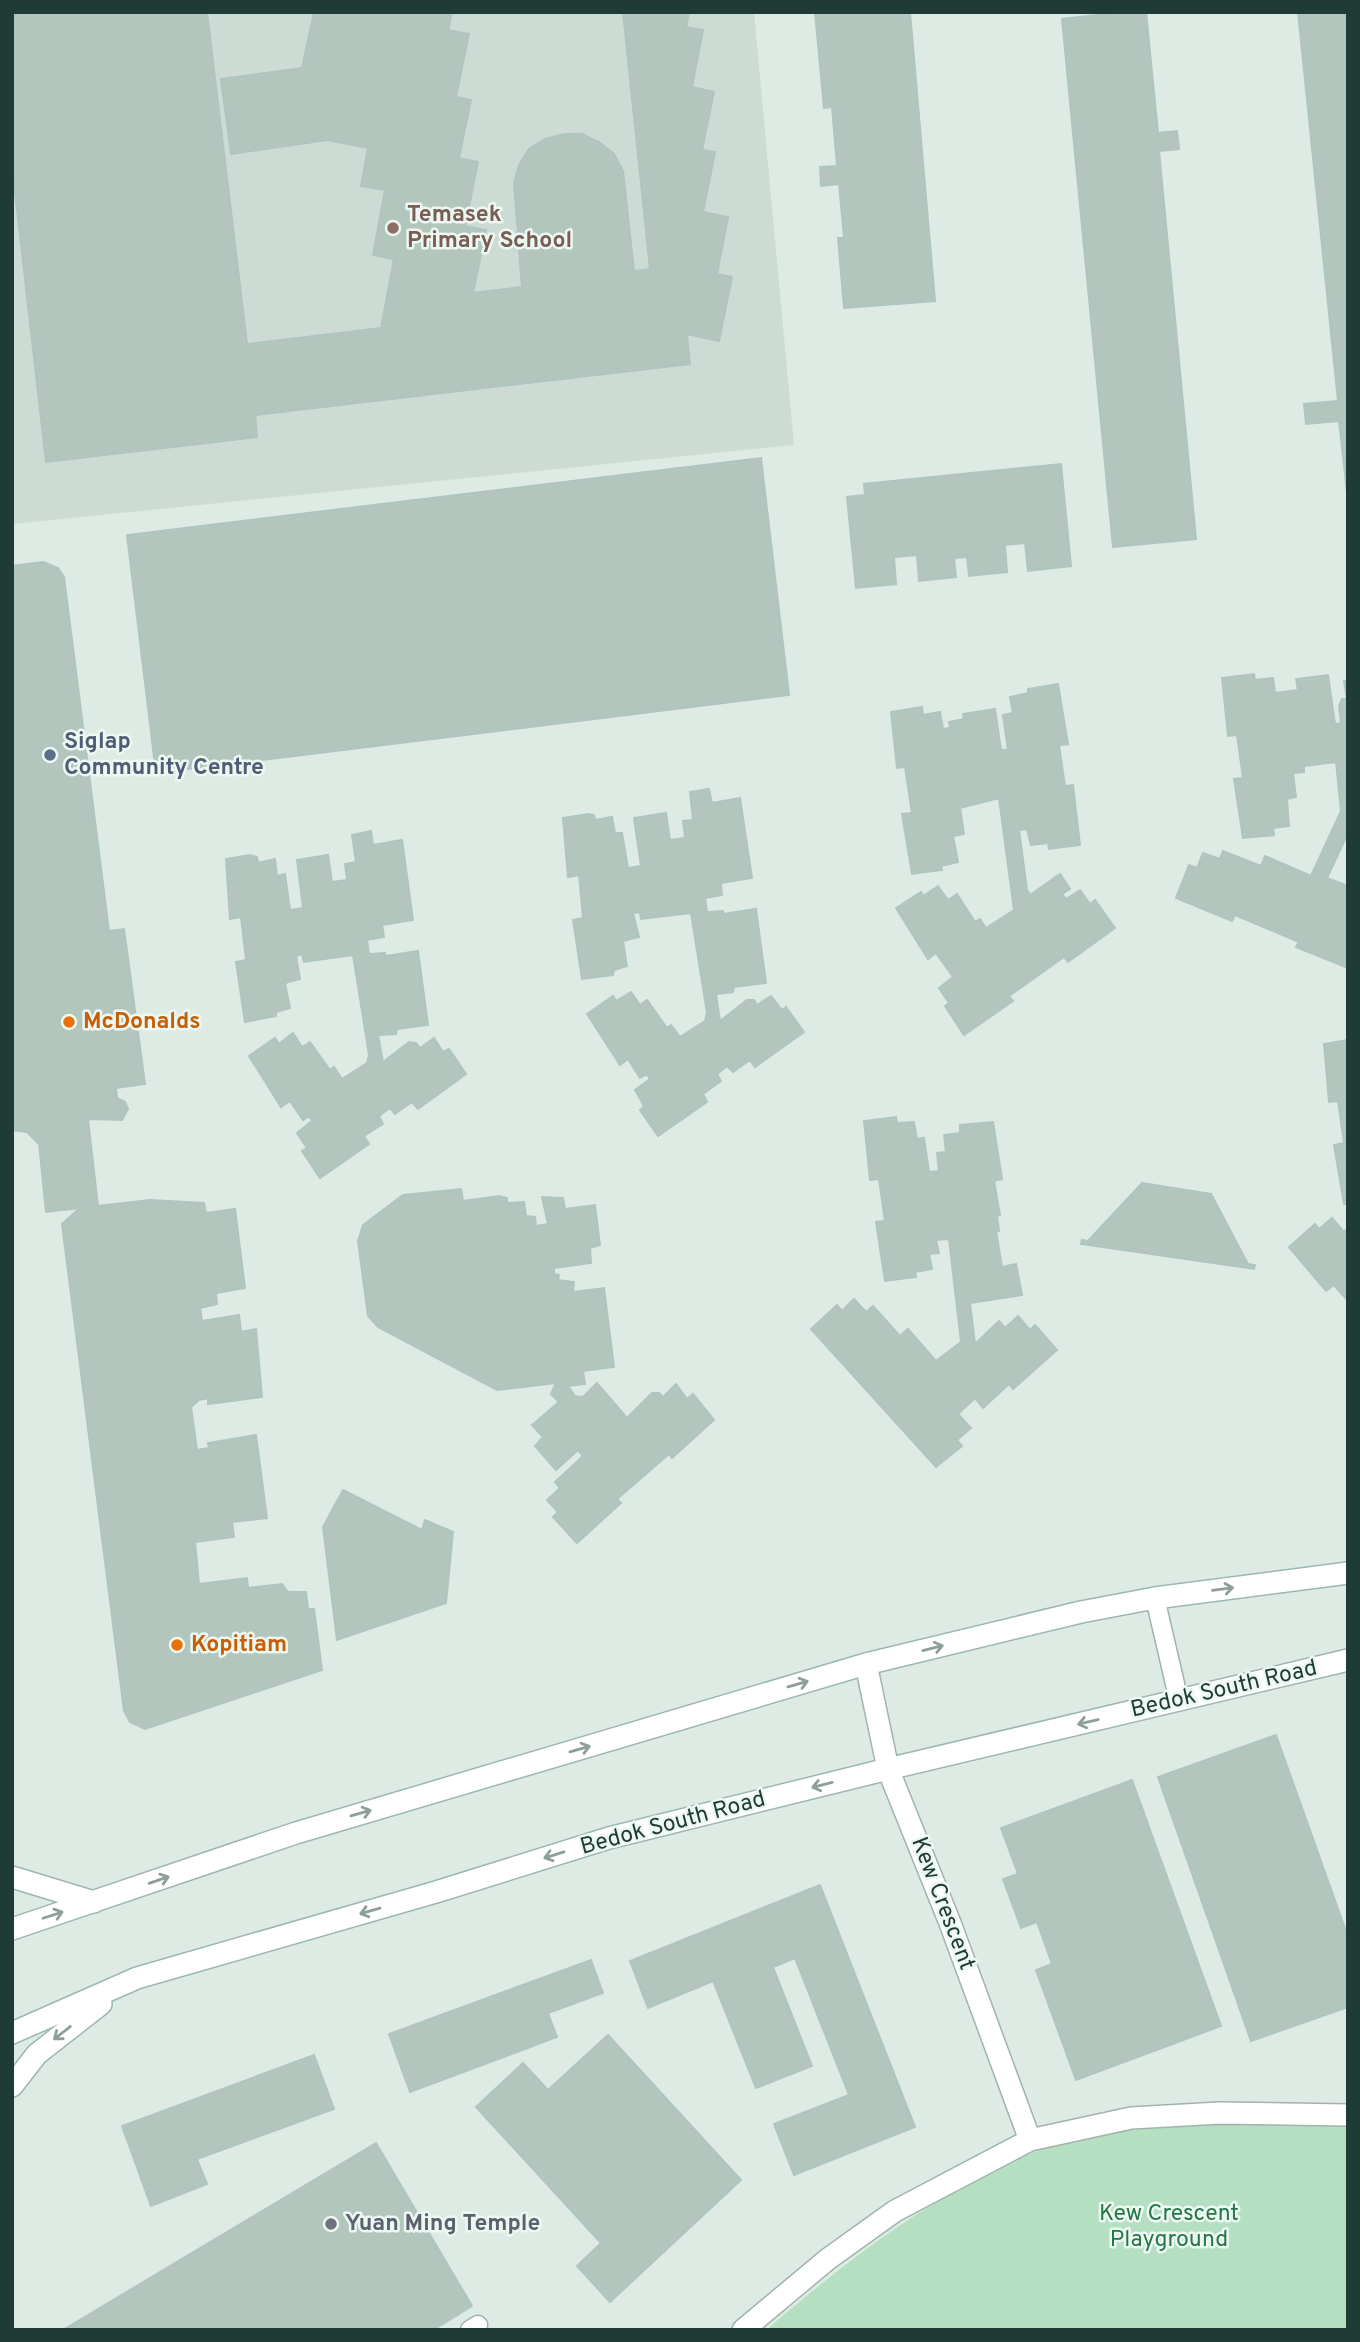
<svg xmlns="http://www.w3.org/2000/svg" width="1360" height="2342" viewBox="0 0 1360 2342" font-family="Overpass,sans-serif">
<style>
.built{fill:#ccdbd4}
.green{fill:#b4dfc0}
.building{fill:#b3c6be;stroke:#b0c5bd;stroke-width:2}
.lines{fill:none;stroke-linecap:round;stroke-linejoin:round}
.lane-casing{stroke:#a1b3ad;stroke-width:21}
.street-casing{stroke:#a1b3ad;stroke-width:24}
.secondary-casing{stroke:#9cb8ae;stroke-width:24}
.lane{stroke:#fff;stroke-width:18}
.street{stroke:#fff;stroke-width:21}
.secondary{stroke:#fff;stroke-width:21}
.oneway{stroke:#8e9e9a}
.education-dot{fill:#8d6e63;stroke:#eef8f3;stroke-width:2.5}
.service-dot{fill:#5c6f8a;stroke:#eef8f3;stroke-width:2.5}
.food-dot{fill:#e8710a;stroke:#eef8f3;stroke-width:2.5}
.worship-dot{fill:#6b7280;stroke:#eef8f3;stroke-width:2.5}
.labels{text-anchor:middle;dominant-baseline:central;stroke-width:5;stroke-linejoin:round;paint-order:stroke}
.education-label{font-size:23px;font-weight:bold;fill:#785e54;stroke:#eef8f3;text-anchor:start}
.service-label{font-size:23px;font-weight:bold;fill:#4e5e75;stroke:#eef8f3;text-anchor:start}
.food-label{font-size:23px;font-weight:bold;fill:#c56008;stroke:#eef8f3;text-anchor:start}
.street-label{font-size:23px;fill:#1e3c35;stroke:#eef8f3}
.park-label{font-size:23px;fill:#247746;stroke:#eef8f3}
.worship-label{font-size:23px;font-weight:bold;fill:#5b616d;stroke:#eef8f3;text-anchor:start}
</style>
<rect width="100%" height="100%" fill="#deebe5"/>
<!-- built -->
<polygon class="built" points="12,12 754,12 794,445 12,524"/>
<!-- green -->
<path class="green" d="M 1220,2123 L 1348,2125 L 1348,2330 L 766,2330 C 834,2272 895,2223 974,2181 C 1002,2167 1031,2151 1061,2143 C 1114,2129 1166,2126 1220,2123 Z"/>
<!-- building -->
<g class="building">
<polygon points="12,12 207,12 247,344 381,328 394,259 373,255 385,190 361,186 368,148 327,140 231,154 221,79 302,68 314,12 452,12 448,30 469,34 456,97 471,100 459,158 478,162 465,226 486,230 473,293 522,287 514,183 519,165 529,149 545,139 564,134 582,134 599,142 614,154 623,171 634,271 650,269 623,12 689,12 686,27 703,30 692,87 714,92 702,150 715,152 703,212 728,217 717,274 732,277 719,341 687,334 690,364 255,415 257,437 46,462 12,166"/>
<polygon points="815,12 910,12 935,301 844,308 838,238 844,238 839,184 821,186 820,167 837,166 832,107 824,108"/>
<polygon points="1125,12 1146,12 1158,133 1177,131 1179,149 1159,151 1196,539 1113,547 1062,19"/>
<polygon points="1298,12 1348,12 1348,502 1339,421 1306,424 1304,404 1338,401"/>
<polygon points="761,458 789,695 156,773 127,535"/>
<polygon points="1061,464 1071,566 1028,571 1025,543 1005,545 1007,572 969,576 967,557 954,558 956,577 919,581 917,555 894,557 896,584 856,588 847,497 865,495 864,484"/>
<polygon points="43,562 58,568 64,577 109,931 124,929 145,1084 116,1088 117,1098 125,1102 128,1109 122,1120 88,1119 98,1206 46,1212 39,1144 27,1132 12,1130 12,566"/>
<polygon points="1254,674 1255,680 1273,678 1275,693 1298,690 1296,679 1328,675 1335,724 1341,723 1339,706 1342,699 1347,699 1344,681 1348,681 1348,833 1327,878 1348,886 1348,968 1296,947 1299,942 1235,915 1232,921 1176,898 1189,865 1197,868 1203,853 1220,859 1223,851 1261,866 1265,856 1311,876 1341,811 1336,762 1304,766 1304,772 1293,773 1296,797 1287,799 1289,826 1273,828 1274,835 1243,838 1234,779 1243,778 1237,735 1228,736 1222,678"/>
<polygon points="1058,684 1068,744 1059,745 1065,786 1073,785 1080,845 1049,849 1048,843 1031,845 1027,829 1019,830 1027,890 1030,895 1060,874 1070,889 1062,894 1066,899 1080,890 1090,904 1095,900 1115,928 1068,962 1064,957 1009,996 1013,1001 964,1035 945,1006 949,1003 939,988 953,977 936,953 928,959 896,908 921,892 923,896 938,886 948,900 957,894 975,922 980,919 986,928 1014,910 999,798 960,808 964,834 953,836 958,862 941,866 942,870 912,874 902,814 912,813 905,767 897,768 891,712 922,707 923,715 940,712 943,729 950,728 949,722 964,719 963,714 995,709 1001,750 1008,750 1003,715 1013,713 1010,697 1028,693 1028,689"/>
<polygon points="709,789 712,803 740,798 752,878 721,883 722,895 705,898 707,912 723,911 723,914 756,909 766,983 734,987 733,992 716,994 720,1021 747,1000 754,1000 757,1005 771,996 782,1010 786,1007 804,1032 755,1067 750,1060 733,1072 727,1066 717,1074 721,1081 703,1094 707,1102 658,1136 640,1110 644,1106 635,1090 650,1079 647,1074 640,1078 628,1059 620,1065 587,1014 613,996 616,1001 631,992 640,1005 647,1000 667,1028 671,1025 680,1037 705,1021 707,1013 691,913 641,919 640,912 633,913 639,937 623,941 627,966 614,970 613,975 582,979 573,920 583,918 579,875 568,877 563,818 588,814 594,815 595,820 612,817 615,833 622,833 628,868 641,866 634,818 666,813 670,840 685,838 683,821 693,820 690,792"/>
<polygon points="371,831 373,845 402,840 413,920 382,925 384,937 367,940 369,954 385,953 386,956 418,951 428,1025 397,1029 396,1034 378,1035 383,1062 409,1042 416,1043 420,1048 434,1038 443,1052 449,1049 466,1074 418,1109 412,1102 395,1114 390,1108 379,1116 383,1124 364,1136 369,1144 320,1178 302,1151 307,1148 297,1133 312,1121 309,1116 303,1120 290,1101 281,1107 249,1056 275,1038 279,1044 293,1033 302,1047 310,1042 330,1070 334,1067 342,1079 367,1063 369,1055 353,955 304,962 302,954 296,956 300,979 285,983 290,1008 276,1012 276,1016 245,1022 236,962 246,960 241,917 230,919 226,859 250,855 257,857 258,863 275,859 277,876 285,874 290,910 303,908 297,860 328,855 332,882 347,880 345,864 356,862 352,835"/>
<polygon points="1348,1040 1348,1204 1344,1204 1334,1145 1344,1143 1338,1101 1329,1102 1324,1044"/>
<polygon points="896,1117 897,1123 914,1122 917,1139 924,1138 929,1172 939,1171 937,1153 946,1152 944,1135 960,1133 960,1125 993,1122 1002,1179 994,1181 1000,1215 997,1216 999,1231 996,1231 1002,1267 1016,1264 1022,1295 970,1303 975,1344 999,1321 1005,1328 1018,1316 1030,1330 1035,1325 1057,1350 1013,1389 1009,1384 983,1408 975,1398 958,1414 971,1428 957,1440 962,1446 936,1467 811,1329 837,1305 842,1311 854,1299 866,1312 873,1306 900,1336 908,1329 936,1361 961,1342 949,1239 936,1240 939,1253 929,1254 932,1269 915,1272 916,1277 885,1281 876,1222 885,1221 879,1179 870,1180 864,1121"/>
<polygon points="1142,1183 1211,1194 1248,1264 1255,1265 1254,1269 1081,1244 1082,1240 1088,1241"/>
<polygon points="461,1189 463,1201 499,1196 507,1198 507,1203 524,1202 526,1216 535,1217 536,1226 548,1224 542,1197 563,1198 565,1209 595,1205 600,1245 590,1248 591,1263 554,1268 554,1274 559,1275 558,1280 574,1282 573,1292 604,1288 614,1367 583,1371 585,1384 568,1386 575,1396 583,1397 597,1383 627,1418 652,1393 659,1393 663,1397 676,1384 687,1399 693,1394 714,1420 672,1458 669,1454 617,1499 621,1503 577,1543 553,1517 558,1512 547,1500 560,1488 555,1482 583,1456 578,1450 556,1470 535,1446 543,1437 532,1425 559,1402 551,1394 556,1383 497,1390 378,1327 368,1316 358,1241 363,1225 403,1195"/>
<polygon points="150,1200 204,1203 206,1213 235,1209 245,1288 216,1293 217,1304 200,1308 202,1321 239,1315 241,1332 256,1329 262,1397 208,1404 208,1398 199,1400 191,1407 197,1450 209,1448 208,1443 256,1435 267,1518 232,1522 234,1537 195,1542 199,1584 247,1578 248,1588 282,1584 288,1592 306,1592 308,1609 314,1609 322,1670 145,1729 130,1722 124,1711 62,1224 80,1208"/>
<polygon points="1332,1218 1344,1232 1348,1228 1348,1301 1334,1285 1326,1291 1289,1247 1315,1224 1319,1229"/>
<polygon points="343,1490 422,1530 425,1520 453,1532 446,1603 337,1640 323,1527"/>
<polygon points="1276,1735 1348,1937 1348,2007 1251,2041 1158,1777"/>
<polygon points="1132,1780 1221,2026 1076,2080 1036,1970 1052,1964 1037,1922 1021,1928 1003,1879 1018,1874 1001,1828"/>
<polygon points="820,1885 915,2127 794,2175 774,2124 849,2095 795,1958 773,1967 812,2066 756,2088 713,1981 648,2008 630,1961"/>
<polygon points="591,1960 603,1993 548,2013 557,2037 410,2092 389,2034"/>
<polygon points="608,2035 741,2180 610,2302 577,2266 601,2243 476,2107 523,2063 548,2090"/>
<polygon points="314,2055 334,2109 197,2159 207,2184 151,2206 122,2126"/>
<polygon points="376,2143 472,2306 433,2330 63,2330"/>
</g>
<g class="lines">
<!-- lane casing -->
<g class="lane-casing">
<g id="lane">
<polyline points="1155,1598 1179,1701"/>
<polyline points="470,2330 478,2325"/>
</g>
</g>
<!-- street casing -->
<g class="street-casing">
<g id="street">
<polyline points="866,1664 888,1769 950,1923 1030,2140"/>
<polyline points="743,2330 828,2259 895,2211 1030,2140 1131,2118 1220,2113 1348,2115"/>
</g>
</g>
<!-- secondary casing -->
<g class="secondary-casing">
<g id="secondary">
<polyline points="12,1877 94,1902"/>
<polyline points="12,1929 296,1833 866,1664 1081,1612 1155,1598 1348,1573"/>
<polyline points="12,2033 137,1978 436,1892 609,1838 888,1769 1348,1660"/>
<polyline points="12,2086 37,2054 101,2004"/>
</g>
</g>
<!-- lane -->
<use href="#lane" class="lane"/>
<!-- street -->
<use href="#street" class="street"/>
<!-- secondary -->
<use href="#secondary" class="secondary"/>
</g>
<!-- one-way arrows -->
<defs><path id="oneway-shaft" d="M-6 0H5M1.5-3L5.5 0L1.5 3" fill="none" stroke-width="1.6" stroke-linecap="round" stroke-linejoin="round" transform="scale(1.75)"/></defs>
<g class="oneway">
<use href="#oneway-shaft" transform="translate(1223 1589) rotate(-7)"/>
<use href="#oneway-shaft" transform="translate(933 1648) rotate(-14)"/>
<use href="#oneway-shaft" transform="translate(798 1684) rotate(-16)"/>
<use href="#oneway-shaft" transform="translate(1088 1722) rotate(167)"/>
<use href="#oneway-shaft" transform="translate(580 1749) rotate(-16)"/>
<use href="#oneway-shaft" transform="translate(822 1785) rotate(166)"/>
<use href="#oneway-shaft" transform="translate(361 1813) rotate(-16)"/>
<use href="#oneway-shaft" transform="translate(554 1855) rotate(163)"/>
<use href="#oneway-shaft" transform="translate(159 1880) rotate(-19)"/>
<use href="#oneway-shaft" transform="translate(370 1911) rotate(164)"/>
<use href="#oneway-shaft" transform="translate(53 1915) rotate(-18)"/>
<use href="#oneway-shaft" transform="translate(62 2033) rotate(142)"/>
</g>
<!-- markers -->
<circle class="education-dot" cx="393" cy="228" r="7"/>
<circle class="service-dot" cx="50" cy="755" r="7"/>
<g class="food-dot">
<circle cx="69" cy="1022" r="7"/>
<circle cx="177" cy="1645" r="7"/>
</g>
<circle class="worship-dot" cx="331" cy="2224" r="7"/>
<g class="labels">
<!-- education labels -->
<g class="education-label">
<text x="407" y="215">Temasek<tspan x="407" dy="26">Primary School</tspan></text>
</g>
<!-- service labels -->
<g class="service-label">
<text x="64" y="742">Siglap<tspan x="64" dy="26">Community Centre</tspan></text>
</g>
<!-- food labels -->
<g class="food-label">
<text x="83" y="1022">McDonalds</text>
<text x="191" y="1645">Kopitiam</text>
</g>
<!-- street labels -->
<g class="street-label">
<text transform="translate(1224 1690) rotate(-13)">Bedok South Road</text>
<text transform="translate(673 1824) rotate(-15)">Bedok South Road</text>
<text transform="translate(942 1904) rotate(69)">Kew Crescent</text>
</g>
<!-- park labels -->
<g class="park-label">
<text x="1169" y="2214">Kew Crescent<tspan x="1169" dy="26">Playground</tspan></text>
</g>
<!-- worship labels -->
<g class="worship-label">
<text x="345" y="2224">Yuan Ming Temple</text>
</g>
</g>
<!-- border -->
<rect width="1360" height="2342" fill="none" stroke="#1e3c35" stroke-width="28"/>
</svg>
